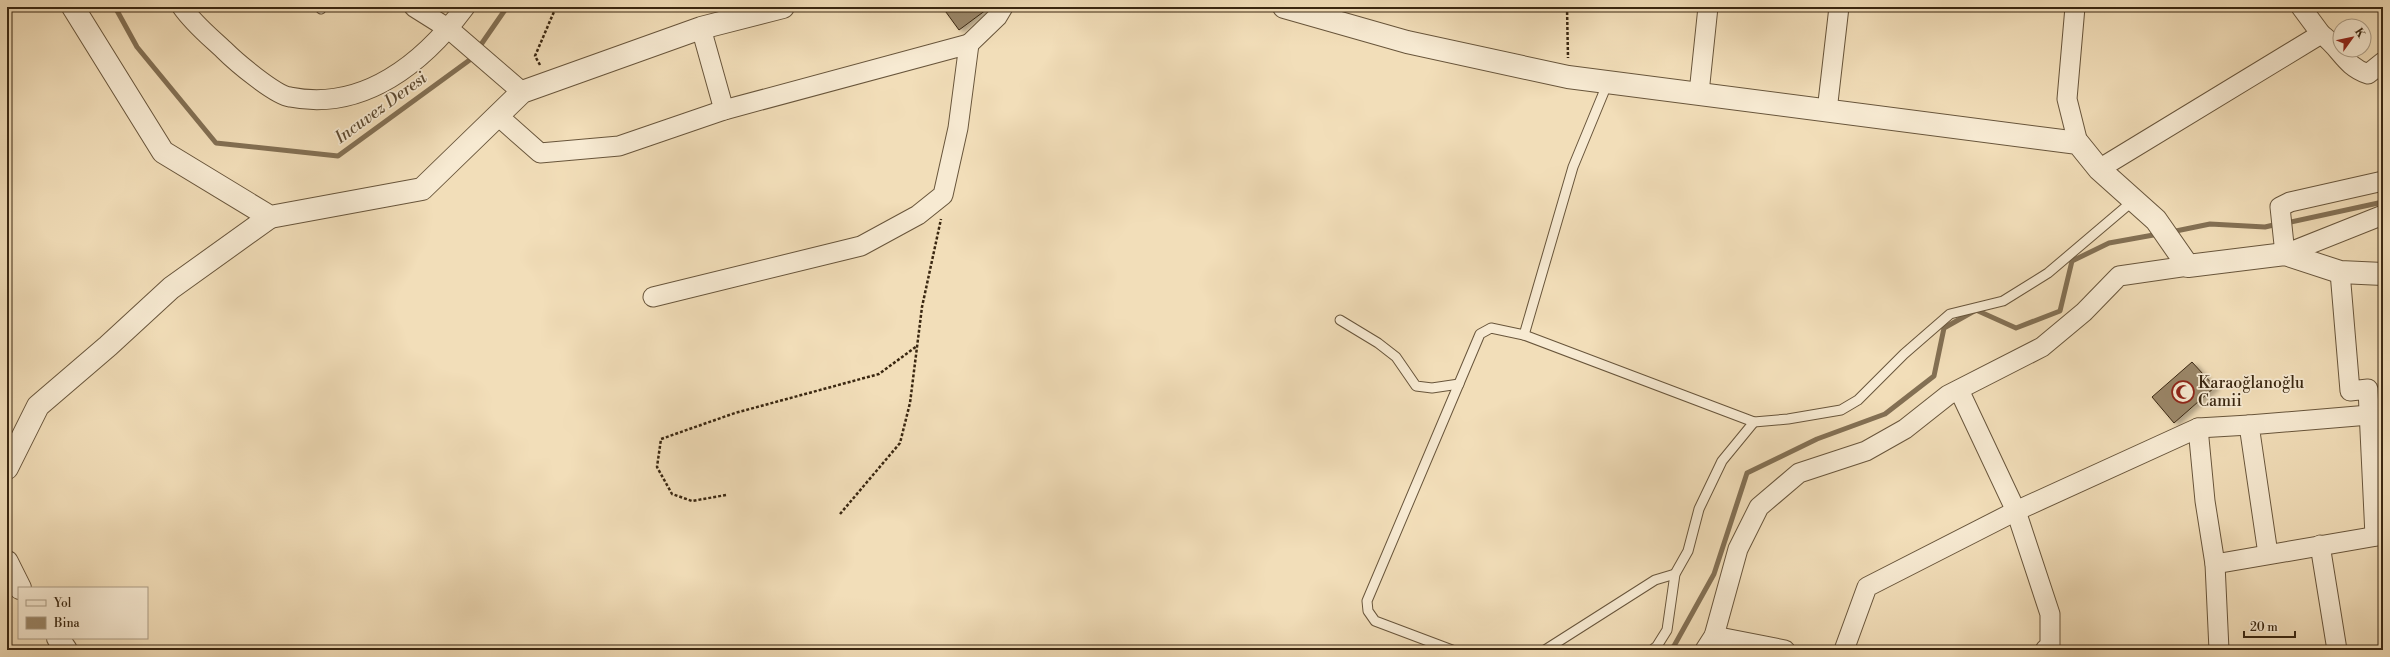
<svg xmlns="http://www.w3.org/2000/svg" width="2390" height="657" viewBox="0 0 2390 657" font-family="'Libre Bodoni',serif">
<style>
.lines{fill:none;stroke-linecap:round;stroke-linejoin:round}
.stream{stroke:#837054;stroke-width:5}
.building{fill:#9a8668;stroke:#3a2711;filter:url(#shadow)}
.service-casing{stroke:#68553b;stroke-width:11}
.minor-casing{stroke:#68553b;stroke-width:21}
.tertiary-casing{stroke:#68553b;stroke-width:24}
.path{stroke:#3a2711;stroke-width:2.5;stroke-dasharray:3 2;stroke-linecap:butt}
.service{stroke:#f7ead2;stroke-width:9}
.minor{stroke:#f7ead2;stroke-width:19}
.tertiary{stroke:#f7ead2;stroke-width:22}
.labels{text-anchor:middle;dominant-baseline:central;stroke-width:3.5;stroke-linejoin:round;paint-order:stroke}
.poi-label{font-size:16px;fill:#3a2711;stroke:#f7ead2;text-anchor:start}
.water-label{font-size:17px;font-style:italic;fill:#5e4b32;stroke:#f7ead2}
</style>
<defs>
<filter id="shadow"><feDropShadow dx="4.5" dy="2.5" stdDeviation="2" flood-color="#0004"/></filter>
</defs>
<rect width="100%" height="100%" fill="#f2deb9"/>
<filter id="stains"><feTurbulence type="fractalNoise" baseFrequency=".005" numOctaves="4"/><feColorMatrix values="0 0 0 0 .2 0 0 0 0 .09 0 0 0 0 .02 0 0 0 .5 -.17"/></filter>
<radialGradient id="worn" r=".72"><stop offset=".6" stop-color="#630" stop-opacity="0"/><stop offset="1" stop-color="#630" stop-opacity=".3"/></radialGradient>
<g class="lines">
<!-- stream -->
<g class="stream">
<polyline points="115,7 137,47 216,143 338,156 471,59 507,7"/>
<polyline points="2286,223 2383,202"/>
<polyline points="2171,232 2210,224 2265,227 2278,224"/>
<polyline points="1669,650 1674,646 1714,574 1747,473 1817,439 1885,414 1934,376 1944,328 1976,310 2016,328 2060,311 2072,261 2109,243 2159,234"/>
</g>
</g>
<!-- building -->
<g class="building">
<polygon points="945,7 990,7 959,30 943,8"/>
<polygon points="2192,362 2215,387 2174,423 2152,397"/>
</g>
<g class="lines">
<!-- service casing -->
<g class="service-casing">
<g id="service">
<polyline points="321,9 322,7"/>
<polyline points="1340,320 1378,343 1396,357 1416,386 1432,388 1459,384"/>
<polyline points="1524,335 1754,422 1788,419 1841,410 1858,400 1904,354 1950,314 2003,301 2048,273 2134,200"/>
<polyline points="1452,650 1375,621 1368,611 1367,601 1480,334 1491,328 1524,335 1573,167 1608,82"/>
<polyline points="1545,650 1655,580 1675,574"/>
<polyline points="1652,650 1657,646 1667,630 1675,574 1688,551 1699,509 1722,461 1754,422"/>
</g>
</g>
<!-- minor casing -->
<g class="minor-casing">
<g id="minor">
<path d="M 182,7 C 194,24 209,36 224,50 C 236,62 275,95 290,97 C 364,112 424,62 465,7"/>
<polyline points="414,7 449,29 522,92"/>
<polyline points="2075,7 2067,99 2078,143"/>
<polyline points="2301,7 2321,34"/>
<polyline points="701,28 724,110"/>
<polyline points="969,44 997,17 1003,7"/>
<polyline points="1699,93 1708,7"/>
<polyline points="1827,111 1839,7"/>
<polyline points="497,115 540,153 619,146 724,110 969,44 958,128 943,195 918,215 861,246 653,297"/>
<path d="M 2099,169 L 2321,34 C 2341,48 2344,66 2368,74 L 2383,62"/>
<polyline points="2383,181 2290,202 2280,207 2285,254 2383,215"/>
<polyline points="2340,272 2350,391 2368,389 2375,536"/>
<polyline points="1959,390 2016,511 2050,614 2050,645 2045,650"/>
<polyline points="2198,428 2205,501 2215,564 2219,650"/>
<polyline points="2320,545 2337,650"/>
<polyline points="2268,554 2249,425 2369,415"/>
<polyline points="2215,564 2383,535"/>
<polyline points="1714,636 1785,650"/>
<polyline points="1705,650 1714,636 1738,549 1759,507 1799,473 1866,451 1905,429 1948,395 2042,347 2084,312 2119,276 2188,266"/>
<polyline points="1844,650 1867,587 2016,511 2198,428 2249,425"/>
</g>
</g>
<!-- tertiary casing -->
<g class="tertiary-casing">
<g id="tertiary">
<polyline points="73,7 163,152 270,217 422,189 522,92 701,28 783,7"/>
<polyline points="1284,7 1407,42 1568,77 2078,143 2099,169 2156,220 2188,266 2285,254 2340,272 2383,274"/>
<polyline points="7,468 38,406 108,346 171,288 270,217"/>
<polyline points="7,562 20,588"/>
<polyline points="58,638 66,650"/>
</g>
</g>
<!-- path -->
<g class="path">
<polyline points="1567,7 1568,58"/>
<polyline points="540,65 535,56 556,7"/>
<polyline points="726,495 692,501 672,494 657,467 661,439 735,413 879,374 917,346"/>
<polyline points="840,514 900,443 910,403 922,307 941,219"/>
</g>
<!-- service -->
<use href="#service" class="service"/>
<!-- minor -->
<use href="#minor" class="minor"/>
<!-- tertiary -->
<use href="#tertiary" class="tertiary"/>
</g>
<!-- icons -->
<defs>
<g id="mosque-ring" transform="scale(1.15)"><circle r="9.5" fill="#f7ead2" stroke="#8f2418" stroke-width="1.5"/><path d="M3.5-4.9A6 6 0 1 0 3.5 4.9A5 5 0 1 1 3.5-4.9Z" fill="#8f2418"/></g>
</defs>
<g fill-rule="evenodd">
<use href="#mosque-ring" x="2183" y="392"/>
</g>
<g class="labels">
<!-- poi labels -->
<g class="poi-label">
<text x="2198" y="383">Karaoğlanoğlu<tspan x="2198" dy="18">Camii</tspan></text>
</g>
<!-- water labels -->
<g class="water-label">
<text transform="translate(381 108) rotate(-36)">Incuvez Deresi</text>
</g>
</g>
<!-- margin -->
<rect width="2390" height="657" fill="none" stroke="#f2deb9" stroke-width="24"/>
<rect x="8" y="8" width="2374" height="641" fill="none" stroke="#3a2711" stroke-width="2"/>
<rect x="12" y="12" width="2366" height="633" fill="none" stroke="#3a2711"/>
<!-- legend -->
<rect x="18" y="587" width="130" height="52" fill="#f7ead2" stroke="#ab9c85"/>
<rect x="26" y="600" width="20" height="6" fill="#f7ead2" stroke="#ab9c85"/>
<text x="54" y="607" font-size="12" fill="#3a2711">Yol</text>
<rect x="26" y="617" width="20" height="12" fill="#9a8668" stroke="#ab9c85"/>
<text x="54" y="627" font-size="12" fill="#3a2711">Bina</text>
<!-- north arrow -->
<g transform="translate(2352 38) rotate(57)"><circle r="19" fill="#f7ead2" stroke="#ab9c85"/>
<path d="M0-3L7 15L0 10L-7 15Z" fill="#8f2418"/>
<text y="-6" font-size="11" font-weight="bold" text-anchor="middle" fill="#3a2711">K</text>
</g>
<!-- scale -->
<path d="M2244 631v6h51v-6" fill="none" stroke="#3a2711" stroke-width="2"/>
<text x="2250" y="631" font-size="12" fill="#3a2711" stroke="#f7ead2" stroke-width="3" paint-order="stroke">20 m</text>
<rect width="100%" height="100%" filter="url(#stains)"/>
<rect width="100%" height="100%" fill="url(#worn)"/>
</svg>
